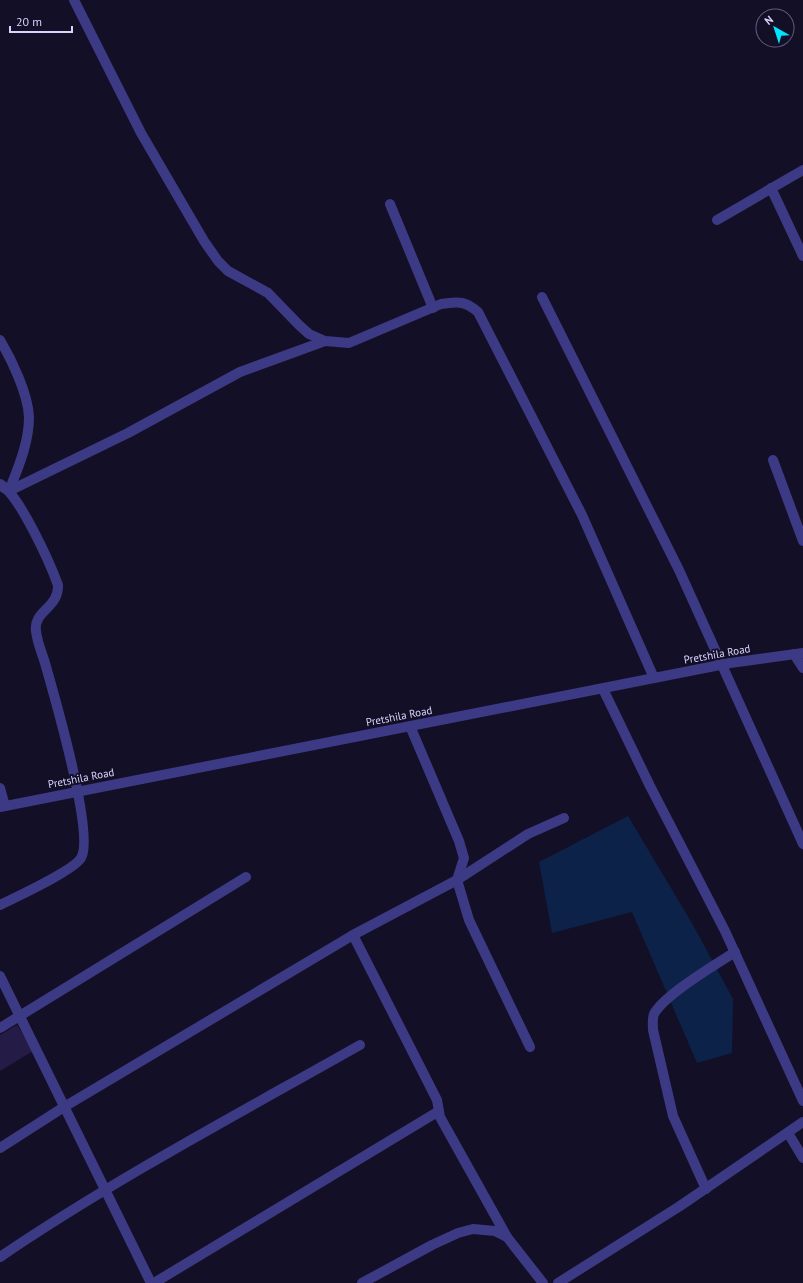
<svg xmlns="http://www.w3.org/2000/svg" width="803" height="1283" viewBox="0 0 803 1283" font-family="'PT Sans',sans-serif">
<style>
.water{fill:#0c2248}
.building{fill:#241b47}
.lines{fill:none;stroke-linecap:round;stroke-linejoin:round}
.minor{stroke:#3d3a85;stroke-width:10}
.labels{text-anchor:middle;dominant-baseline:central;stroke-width:4;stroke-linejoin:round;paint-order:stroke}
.street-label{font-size:11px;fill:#d9d4ff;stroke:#130f26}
</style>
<rect width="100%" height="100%" fill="#130f26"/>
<!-- water -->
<polygon class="water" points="628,816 693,925 733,999 732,1053 697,1063 632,912 552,933 539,862"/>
<!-- building -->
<polygon class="building" points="17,1025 33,1051 0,1071 0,1035"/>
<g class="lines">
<!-- minor -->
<g class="minor">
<path d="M 74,0 L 141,133 L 204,241 L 218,261 L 228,271 L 268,293 L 299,325 L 309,334 L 325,341 L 349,343 L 441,304 C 458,302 464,300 478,312 L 582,515 L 654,678"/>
<polyline points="771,188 803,256"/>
<polyline points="390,204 433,308"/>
<polyline points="717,220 803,170"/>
<polyline points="542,297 679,570 803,844"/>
<path d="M 0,340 C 12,360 28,394 29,417 C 29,443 18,468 9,491"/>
<polyline points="773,460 803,541"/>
<path d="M 0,484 C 19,494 50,563 58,585 C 59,608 33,611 36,631 C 37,642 42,653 45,663 C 54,695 95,835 81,858 C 73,871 16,897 0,905"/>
<polyline points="4,488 9,491 128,433 240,372 325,341"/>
<polyline points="794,654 803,668"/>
<polyline points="603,689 650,786 725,931 803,1101"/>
<polyline points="410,726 459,841 464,858 457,880 469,920 530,1047"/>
<polyline points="0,788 5,806"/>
<polyline points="0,807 730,663 803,653"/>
<polyline points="0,976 151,1283"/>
<polyline points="0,1028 246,877"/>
<polyline points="788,1133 803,1158"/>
<polyline points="0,1148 64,1107 353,935"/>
<path d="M 706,1189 L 673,1116 L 653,1030 C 653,1025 652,1018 654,1014 C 664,995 715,965 735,952"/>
<polyline points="507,1237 440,1117 437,1100 353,935 457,880 528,834 564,818"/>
<path d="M 0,1257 C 115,1179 238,1114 360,1045"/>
<polyline points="154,1283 439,1111"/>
<polyline points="362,1283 432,1245 458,1233 473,1229 495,1231 507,1237 543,1283"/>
<polyline points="558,1283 680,1206 803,1122"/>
</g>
</g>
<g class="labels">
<!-- street labels -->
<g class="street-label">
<text transform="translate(717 654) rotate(-10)">Pretshila Road</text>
<text transform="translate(399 716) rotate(-11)">Pretshila Road</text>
<text transform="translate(81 778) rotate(-11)">Pretshila Road</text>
</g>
</g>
<!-- north arrow -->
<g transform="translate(775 28) rotate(321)"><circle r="19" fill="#130f26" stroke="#625e7d"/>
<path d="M0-3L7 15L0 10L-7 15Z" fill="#00e5ff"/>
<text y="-6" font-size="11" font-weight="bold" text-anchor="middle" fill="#d9d4ff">N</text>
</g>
<!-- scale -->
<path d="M10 26v6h62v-6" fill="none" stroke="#d9d4ff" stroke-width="2"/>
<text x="16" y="26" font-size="12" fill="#d9d4ff" stroke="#130f26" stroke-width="3" paint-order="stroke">20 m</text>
</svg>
